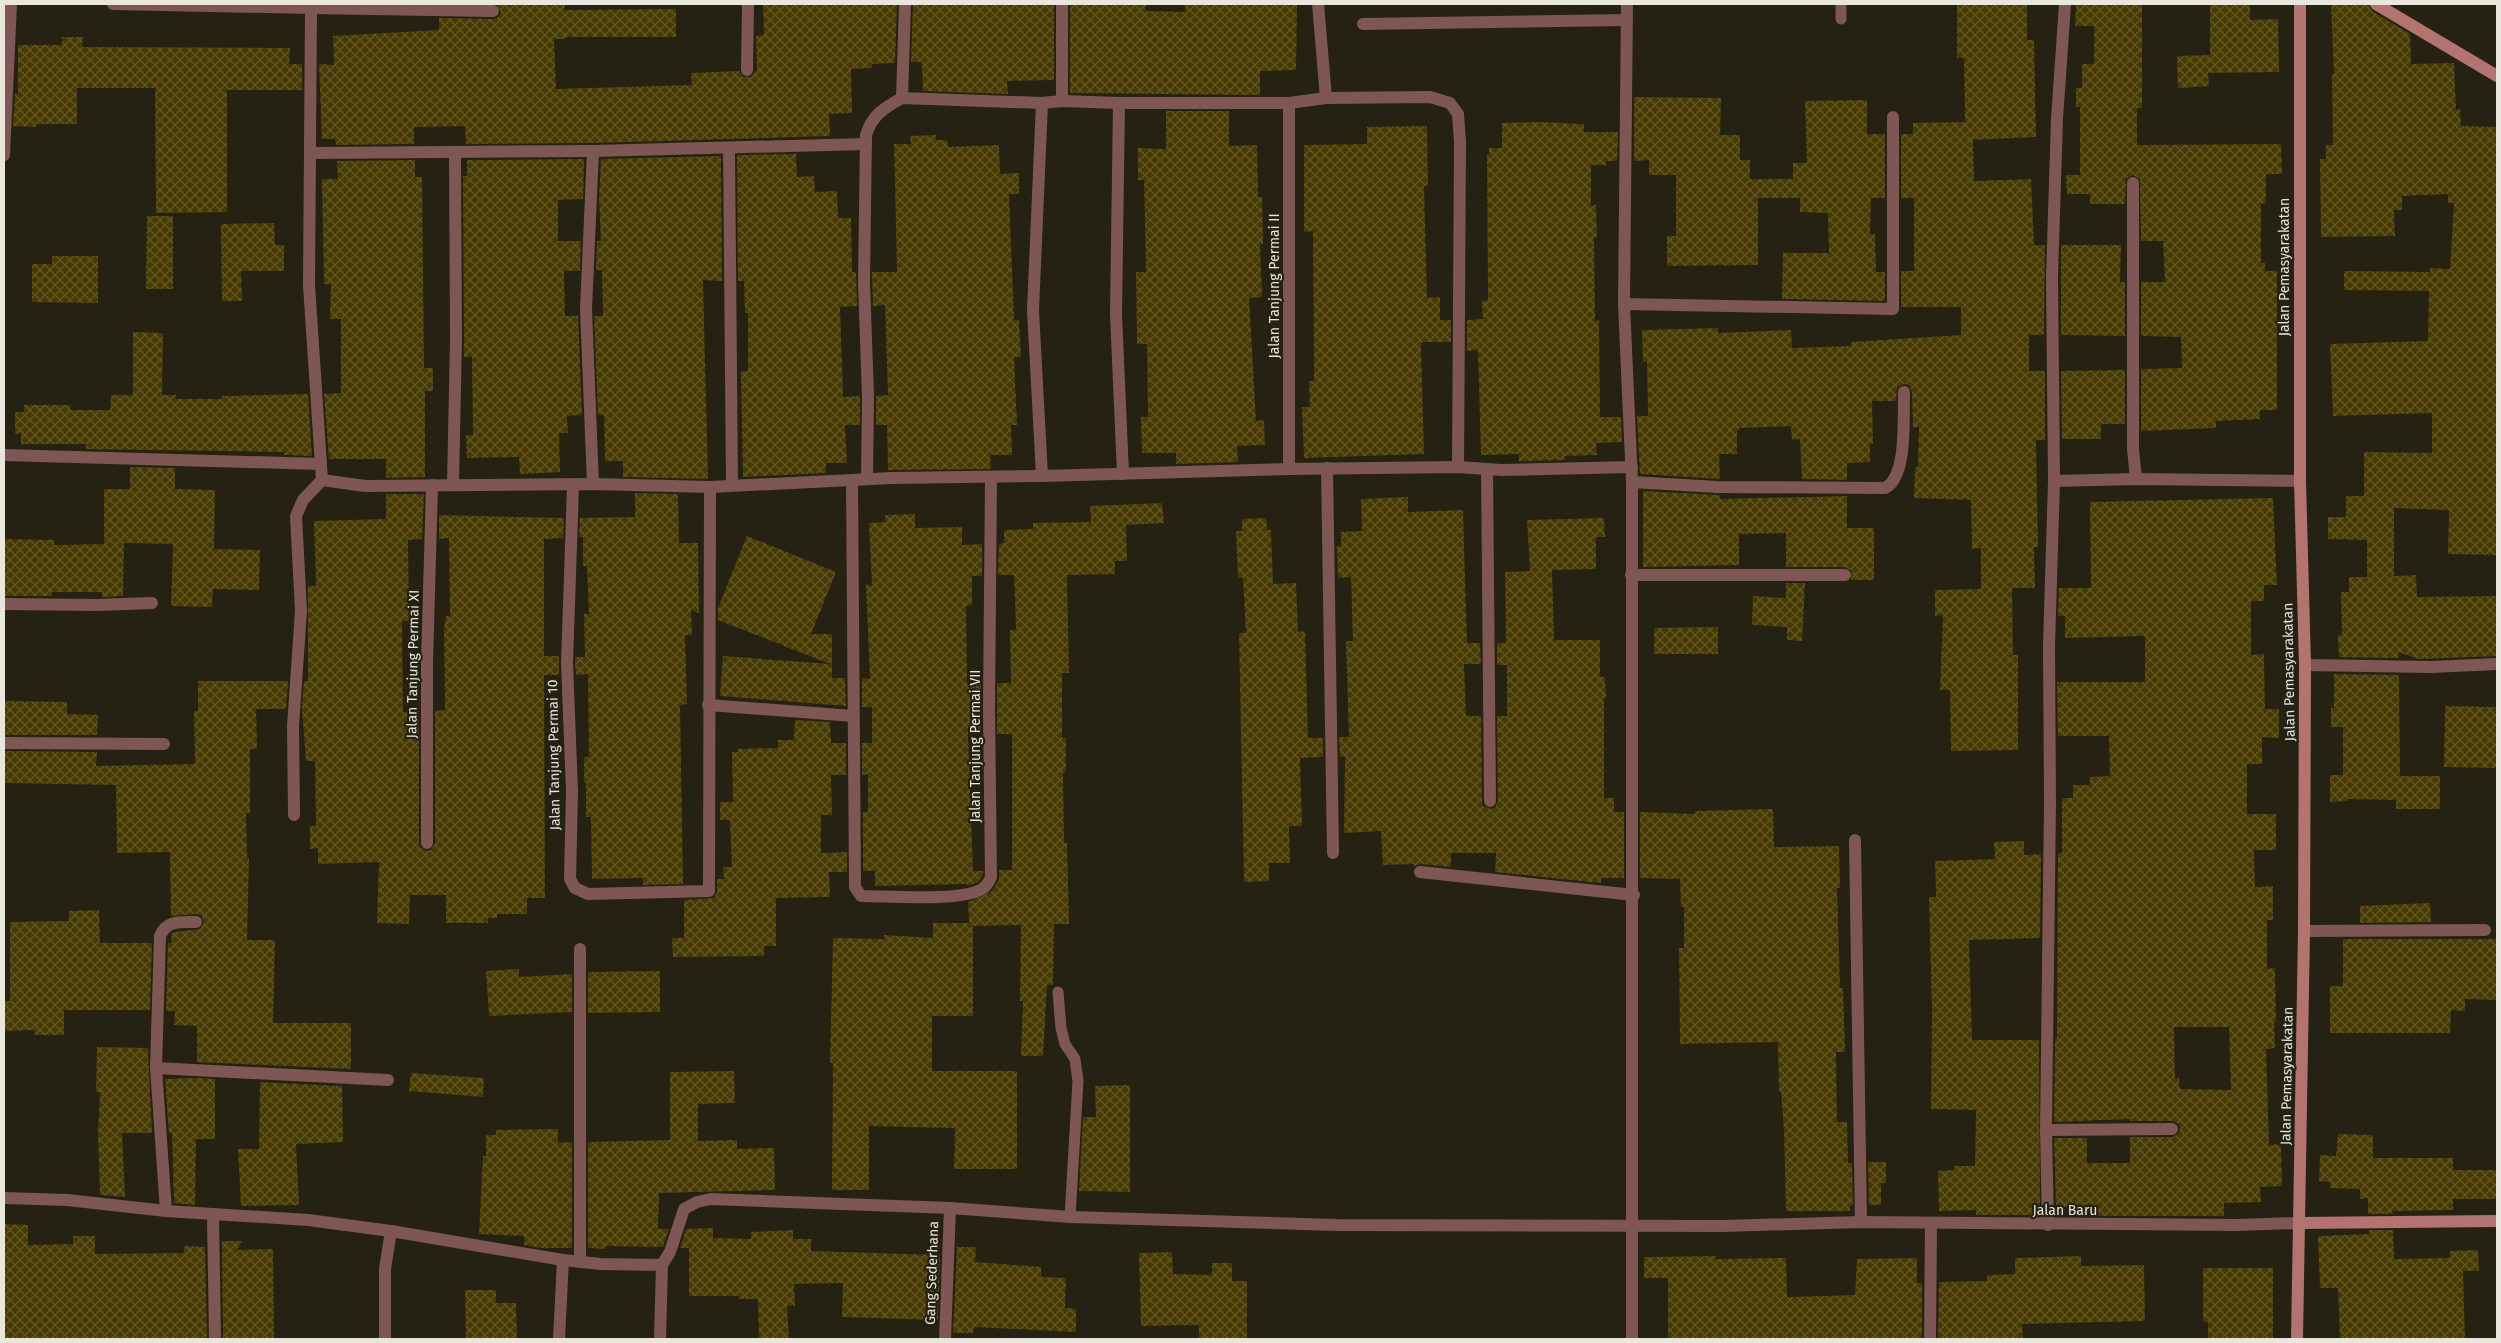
<svg xmlns="http://www.w3.org/2000/svg" width="2501" height="1343" viewBox="0 0 2501 1343" font-family="'Fira Sans',sans-serif">
<style>
.building{fill:url(#building-cross-hatch);fill-rule:evenodd}
.lines{fill:none;stroke-linecap:round;stroke-linejoin:round}
.lane{stroke:#7e5654;stroke-width:11}
.street{stroke:#7e5654;stroke-width:12}
.secondary{stroke:#b37471;stroke-width:12}
.labels{text-anchor:middle;dominant-baseline:central;stroke-width:4.5;stroke-linejoin:round;paint-order:stroke}
.street-label{font-size:14px;fill:#e8e6dd;stroke:#252113}
</style>
<defs>
<pattern id="building-cross-hatch" width="8" height="8" patternUnits="userSpaceOnUse" patternTransform="scale(1.25)"><rect width="8" height="8" fill="#473b02"/><path d="M0 0l8 8M0 8l8-8" fill="none" stroke="#625726"/></pattern>
</defs>
<rect width="100%" height="100%" fill="#252113"/>
<!-- building -->
<g class="building">
<polygon points="496,4 565,4 565,10 676,9 676,37 566,37 566,39 554,39 556,89 692,85 691,73 739,71 743,77 750,77 757,70 756,36 764,35 763,4 897,4 895,63 872,64 872,68 851,69 852,113 829,114 830,136 593,143 466,144 465,126 414,127 414,144 336,145 335,139 322,139 319,64 334,65 333,36 439,30 439,18 493,19 497,18 501,12"/>
<polygon points="913,4 1054,4 1054,80 1007,81 1008,94 923,91 922,62 911,62"/>
<polygon points="1070,4 1146,4 1146,11 1185,12 1185,4 1297,4 1296,70 1260,71 1260,95 1070,93"/>
<polygon points="1957,4 2027,4 2027,40 2034,40 2036,137 1973,140 1974,181 2031,179 2034,245 2045,245 2044,335 2029,335 2029,371 2045,371 2045,440 2036,440 2038,547 2034,547 2035,588 2012,588 2013,655 2018,655 2018,750 1951,751 1950,690 1940,690 1943,615 1935,616 1935,590 1981,589 1981,548 1972,549 1971,500 1914,498 1915,467 1918,467 1919,427 1913,427 1912,392 1909,385 1904,384 1897,387 1896,401 1872,401 1873,444 1870,444 1870,462 1847,463 1847,480 1802,479 1800,439 1792,440 1791,426 1739,428 1739,430 1737,430 1737,454 1719,454 1720,479 1640,474 1637,416 1648,416 1647,361 1643,362 1642,330 1718,328 1718,333 1791,330 1792,348 1851,346 1851,342 1961,335 1961,307 1901,307 1901,271 1914,271 1914,198 1901,198 1901,134 1913,134 1913,123 1965,122 1964,58 1957,58"/>
<polygon points="2076,4 2142,4 2142,108 2137,108 2137,145 2281,144 2282,174 2266,174 2266,203 2261,204 2261,263 2265,263 2265,271 2277,271 2277,410 2260,410 2260,419 2216,421 2216,428 2141,431 2141,369 2182,368 2181,337 2141,336 2141,282 2165,282 2163,241 2141,241 2140,179 2133,175 2126,179 2125,204 2090,204 2090,194 2067,194 2066,175 2080,175 2080,107 2076,107 2076,88 2082,88 2082,64 2094,64 2094,26 2075,26"/>
<polygon points="2210,4 2250,4 2250,20 2278,19 2279,72 2208,73 2209,86 2178,88 2177,56 2210,55"/>
<polygon points="2331,4 2368,4 2372,11 2410,34 2411,64 2454,63 2456,110 2460,109 2461,126 2497,127 2497,555 2448,554 2449,510 2394,508 2394,576 2416,575 2417,597 2497,596 2497,656 2419,659 2398,652 2399,658 2339,657 2338,635 2342,635 2341,592 2349,592 2349,577 2367,577 2367,540 2328,539 2328,517 2346,517 2346,496 2364,496 2364,452 2432,453 2432,413 2333,416 2330,344 2428,341 2429,291 2344,290 2344,271 2430,272 2430,268 2450,269 2454,203 2448,203 2448,194 2402,196 2402,210 2394,210 2395,236 2321,237 2320,159 2326,159 2326,145 2333,145 2332,74 2334,74"/>
<polygon points="62,37 83,37 82,47 290,48 289,64 302,64 302,90 227,90 227,212 156,213 155,88 77,88 77,124 36,124 36,127 13,126 15,94 18,94 18,45 62,45"/>
<polygon points="1634,97 1721,98 1720,135 1740,135 1740,160 1750,160 1750,179 1793,179 1793,163 1807,163 1805,101 1867,100 1867,134 1885,134 1885,198 1871,198 1870,234 1875,234 1876,272 1885,272 1885,301 1782,299 1783,253 1829,253 1828,213 1800,212 1800,198 1758,198 1758,265 1667,266 1667,236 1676,236 1676,175 1649,175 1649,160 1634,161"/>
<polygon points="1166,111 1229,111 1229,146 1257,145 1258,197 1262,197 1263,244 1260,244 1262,297 1249,298 1256,421 1264,420 1265,445 1237,446 1238,462 1176,464 1176,453 1142,453 1141,417 1148,417 1147,344 1137,344 1136,272 1146,272 1144,180 1138,180 1138,148 1166,149"/>
<polygon points="1539,122 1584,124 1584,132 1618,132 1617,161 1606,161 1606,165 1591,165 1591,206 1596,205 1597,237 1594,237 1595,321 1599,320 1600,417 1621,417 1622,442 1596,443 1597,455 1565,456 1565,460 1519,461 1519,454 1481,455 1478,350 1467,351 1467,320 1483,319 1482,301 1488,300 1487,154 1489,154 1489,148 1502,148 1502,123"/>
<polygon points="1427,126 1428,186 1424,186 1427,298 1440,297 1440,320 1451,320 1451,342 1422,342 1421,349 1424,454 1304,458 1302,407 1310,407 1309,381 1314,381 1314,355 1313,231 1304,232 1304,145 1367,144 1367,127"/>
<polygon points="936,135 936,140 947,140 948,147 999,145 1000,174 1019,173 1019,194 1009,194 1014,320 1019,320 1021,357 1014,357 1017,425 1011,425 1012,455 990,455 991,469 888,470 887,425 876,425 876,396 888,395 885,305 873,306 872,272 897,272 894,144 911,144 910,136"/>
<polygon points="796,154 797,177 814,176 815,192 837,191 838,218 851,218 852,272 856,272 857,306 840,307 843,397 860,396 860,425 845,425 847,463 826,463 826,473 743,477 741,372 748,371 748,313 745,313 744,281 738,281 737,155"/>
<polygon points="721,156 722,281 703,280 708,479 623,477 623,461 605,461 604,415 598,415 594,316 603,316 602,270 596,270 597,241 601,241 599,199 601,159"/>
<polygon points="584,159 583,199 558,200 558,241 581,241 580,271 564,271 565,316 578,316 582,415 567,416 568,433 559,433 560,472 520,474 519,457 467,458 466,435 473,435 472,357 464,357 463,176 467,176 467,160"/>
<polygon points="415,160 415,177 422,177 424,368 433,368 433,391 425,391 425,477 386,478 386,459 329,459 324,394 341,393 341,319 330,319 331,284 324,284 322,179 338,179 337,161"/>
<polygon points="147,216 173,216 173,289 146,289"/>
<polygon points="274,223 275,245 284,245 284,271 241,271 242,301 222,301 221,224"/>
<polygon points="2061,245 2121,245 2120,282 2125,282 2125,336 2061,335"/>
<polygon points="52,256 98,256 98,303 32,302 32,264 52,264"/>
<polygon points="133,332 163,333 162,395 176,395 176,399 222,399 222,396 308,394 312,456 284,455 284,452 86,449 86,444 21,444 21,433 15,434 15,412 24,412 24,405 71,405 70,410 110,410 111,395 133,395"/>
<polygon points="2125,370 2125,424 2101,424 2101,439 2062,439 2061,371"/>
<polygon points="130,467 175,468 175,489 215,490 214,549 260,550 259,590 213,589 212,607 171,606 173,544 124,543 123,596 102,597 102,592 52,592 52,596 4,596 4,539 54,540 54,545 104,544 104,489 130,489"/>
<polygon points="1643,491 1720,495 1720,499 1847,496 1847,528 1874,528 1874,580 1851,580 1852,571 1845,567 1786,567 1786,533 1739,534 1739,565 1643,567"/>
<polygon points="635,493 678,494 679,543 698,543 699,613 691,610 692,635 685,635 687,704 680,705 683,884 643,885 643,878 592,879 591,817 586,817 586,783 584,783 584,757 589,757 588,674 576,675 575,663 575,657 585,657 584,614 589,614 587,566 583,566 583,537 579,537 580,518 635,517"/>
<polygon points="386,494 424,494 422,539 408,540 409,621 402,621 403,712 419,711 419,843 420,847 427,851 431,850 435,843 435,711 445,710 444,628 446,616 450,616 449,538 439,539 439,515 564,518 563,538 544,539 544,656 559,656 559,675 544,675 545,898 527,898 527,914 497,914 497,918 488,918 488,923 446,923 446,895 410,895 409,924 377,923 379,862 318,864 318,848 310,849 310,826 316,826 315,761 306,761 302,709 304,681 308,681 308,586 316,586 314,521 386,519"/>
<polygon points="1408,497 1408,512 1463,510 1467,643 1480,643 1481,664 1464,664 1466,716 1481,716 1482,801 1483,806 1490,809 1495,808 1498,801 1497,716 1507,716 1507,665 1497,665 1497,643 1506,643 1505,572 1530,571 1527,520 1604,518 1605,537 1596,537 1596,569 1552,570 1554,640 1600,640 1600,677 1605,677 1606,698 1604,698 1604,798 1614,798 1614,812 1624,812 1624,878 1601,878 1601,883 1495,872 1496,853 1451,853 1451,867 1421,864 1414,866 1414,864 1383,865 1381,831 1344,833 1345,756 1340,757 1339,737 1349,737 1346,641 1353,641 1351,577 1338,578 1337,546 1341,546 1341,532 1362,531 1361,499"/>
<path d="M 2273,498 L 2277,585 L 2264,585 L 2264,601 L 2251,601 L 2251,655 L 2264,654 L 2265,709 L 2279,709 L 2279,738 L 2262,737 L 2262,764 L 2247,764 L 2247,814 L 2276,814 L 2276,850 L 2254,850 L 2255,887 L 2273,886 L 2273,920 L 2267,920 L 2267,969 L 2275,968 L 2276,1022 L 2274,1022 L 2275,1048 L 2266,1049 L 2269,1145 L 2281,1144 L 2282,1186 L 2260,1187 L 2261,1202 L 2224,1203 L 2224,1216 L 2089,1216 L 2089,1207 L 2056,1207 L 2054,1138 L 2087,1138 L 2087,1163 L 2130,1163 L 2130,1137 L 2173,1137 L 2179,1133 L 2180,1129 L 2179,1124 L 2172,1121 L 2130,1121 L 2130,1119 L 2054,1122 L 2055,1039 L 2057,1038 L 2058,853 L 2062,853 L 2062,798 L 2073,798 L 2073,785 L 2090,785 L 2090,777 L 2110,776 L 2109,736 L 2058,736 L 2057,682 L 2145,682 L 2145,636 L 2065,638 L 2065,616 L 2058,616 L 2059,588 L 2091,588 L 2090,502 ZM 2174,1027 L 2229,1027 L 2231,1090 L 2180,1089 L 2179,1078 L 2175,1078 Z"/>
<polygon points="1162,503 1164,523 1126,525 1127,561 1115,561 1115,574 1067,575 1069,673 1062,673 1062,738 1066,738 1066,772 1063,773 1064,843 1067,843 1069,924 1054,924 1053,985 1047,985 1043,1056 1021,1056 1023,1001 1020,1001 1021,925 973,926 973,1016 932,1016 932,1071 1017,1071 1017,1169 954,1169 955,1128 869,1126 869,1190 832,1190 833,1063 830,1063 833,938 884,939 884,935 933,938 933,923 969,923 968,902 991,892 999,880 999,870 1012,870 1012,734 997,734 997,683 1011,683 1010,630 1016,630 1014,575 998,575 999,544 1004,543 1004,530 1033,529 1033,523 1091,522 1090,506"/>
<polygon points="915,514 915,528 962,527 962,545 982,544 982,576 972,576 972,605 966,606 967,683 981,683 981,734 968,734 973,871 983,871 983,875 978,882 967,886 967,884 875,886 875,871 863,871 863,812 868,812 868,774 862,775 862,743 872,743 872,707 862,707 862,678 870,679 866,584 872,586 869,523 885,522 885,515"/>
<polygon points="1266,518 1267,530 1271,530 1273,584 1296,583 1298,632 1305,631 1308,738 1323,738 1323,757 1300,758 1302,826 1289,826 1290,863 1269,863 1269,881 1244,882 1239,633 1246,633 1243,578 1238,578 1236,531 1242,531 1242,519"/>
<polygon points="747,536 836,572 811,634 832,634 832,678 845,678 846,706 720,696 723,656 830,664 718,620 718,608"/>
<polygon points="1786,583 1805,583 1802,641 1787,640 1787,627 1752,625 1753,596 1786,598"/>
<polygon points="1718,627 1718,654 1654,654 1654,628"/>
<polygon points="2334,674 2399,675 2400,776 2440,776 2440,809 2396,809 2396,800 2348,799 2348,801 2330,802 2330,775 2343,775 2343,727 2331,727 2331,708 2334,708"/>
<polygon points="198,681 288,681 286,709 256,709 257,749 250,749 250,813 246,813 247,858 249,858 247,940 275,940 273,1023 351,1023 351,1069 197,1062 197,1026 174,1025 175,1011 166,1011 168,943 172,943 171,934 174,932 200,929 204,922 201,915 197,914 171,916 170,852 117,853 116,785 4,783 4,751 97,752 96,766 195,764 194,711 198,711"/>
<polygon points="4,701 67,702 67,714 98,715 97,735 4,735"/>
<polygon points="2445,706 2497,707 2497,768 2444,767"/>
<polygon points="795,720 830,722 831,743 846,743 846,775 831,775 832,815 821,815 821,853 847,852 847,872 829,872 830,897 776,898 776,946 764,946 764,956 673,957 672,938 684,938 684,900 714,898 717,892 717,879 724,879 723,867 732,867 730,820 720,820 720,802 733,802 732,752 738,752 738,749 778,748 778,740 794,740"/>
<polygon points="1773,809 1774,847 1839,846 1840,888 1837,888 1840,988 1843,988 1845,1052 1836,1052 1837,1122 1847,1122 1848,1163 1852,1163 1853,1206 1850,1206 1850,1211 1786,1211 1784,1130 1781,1091 1779,1091 1778,1042 1680,1044 1679,948 1684,948 1684,907 1681,907 1680,879 1640,878 1640,812 1695,814 1695,811"/>
<polygon points="2024,841 2024,855 2041,854 2040,938 1969,940 1972,1040 2039,1040 2040,1207 2036,1207 2036,1215 1976,1215 1976,1210 1939,1211 1938,1171 1954,1170 1954,1166 1975,1166 1976,1110 1931,1109 1932,1011 1929,897 1936,897 1935,861 1995,859 1994,842"/>
<polygon points="2430,903 2431,922 2360,923 2360,906"/>
<polygon points="99,910 100,943 152,943 150,1010 64,1010 64,1035 35,1035 34,1030 4,1031 4,1001 10,1001 10,922 69,921 69,911"/>
<polygon points="2343,939 2497,939 2497,1000 2465,999 2465,1011 2451,1010 2450,1033 2330,1033 2330,986 2343,986"/>
<polygon points="519,969 519,977 572,974 572,1012 489,1016 486,971"/>
<polygon points="660,971 660,1012 588,1013 588,972"/>
<polygon points="97,1047 148,1048 152,1133 122,1133 125,1197 100,1195 98,1135 100,1092 96,1092"/>
<polygon points="734,1071 735,1103 698,1104 698,1141 737,1140 737,1149 774,1148 775,1190 659,1193 658,1229 669,1229 663,1247 606,1246 606,1249 588,1248 588,1142 670,1140 670,1072"/>
<polygon points="411,1073 484,1078 483,1097 409,1091"/>
<polygon points="196,1078 215,1079 215,1139 196,1139 195,1205 174,1203 172,1133 169,1133 165,1079"/>
<polygon points="260,1082 342,1086 343,1142 296,1144 299,1205 241,1206 238,1149 259,1149"/>
<polygon points="1130,1085 1130,1192 1079,1191 1083,1117 1096,1117 1095,1086"/>
<polygon points="558,1129 558,1143 572,1142 572,1248 541,1248 524,1245 524,1236 479,1234 483,1156 486,1156 486,1135 496,1135 496,1130"/>
<polygon points="2338,1134 2373,1135 2373,1158 2453,1158 2453,1170 2497,1170 2497,1199 2453,1199 2453,1210 2392,1211 2393,1214 2368,1214 2368,1198 2360,1199 2360,1189 2330,1188 2330,1182 2319,1181 2320,1155 2336,1156"/>
<polygon points="1868,1162 1886,1162 1886,1183 1881,1183 1881,1205 1869,1205"/>
<polygon points="4,1224 28,1225 28,1245 73,1244 73,1236 95,1236 95,1254 184,1253 184,1246 205,1247 207,1339 4,1339"/>
<polygon points="713,1228 713,1238 751,1239 751,1232 793,1230 793,1239 811,1239 811,1251 940,1255 938,1320 842,1317 843,1283 794,1284 795,1306 787,1306 789,1339 759,1339 758,1299 739,1299 739,1296 689,1296 689,1248 680,1248 686,1229"/>
<polygon points="2369,1230 2393,1230 2394,1259 2450,1258 2450,1251 2478,1250 2479,1271 2463,1271 2465,1339 2340,1339 2338,1288 2320,1288 2318,1236 2369,1234"/>
<polygon points="222,1241 242,1241 237,1250 273,1249 274,1339 223,1339"/>
<polygon points="957,1247 976,1247 975,1262 1041,1267 1041,1277 1066,1278 1065,1308 1076,1309 1076,1332 974,1327 973,1333 953,1333"/>
<polygon points="1172,1252 1173,1274 1212,1275 1212,1263 1232,1263 1232,1281 1247,1281 1247,1339 1199,1339 1199,1325 1141,1326 1139,1253"/>
<polygon points="1716,1256 1716,1259 1786,1258 1787,1297 1855,1295 1857,1259 1917,1258 1917,1283 1922,1283 1922,1339 1668,1339 1668,1278 1644,1278 1644,1257"/>
<polygon points="2081,1256 2081,1266 2144,1265 2145,1321 2022,1324 2023,1339 1938,1339 1939,1282 1987,1281 1987,1275 2015,1274 2015,1258"/>
<polygon points="2203,1268 2273,1268 2273,1339 2208,1339 2208,1322 2203,1322"/>
<polygon points="465,1290 496,1290 496,1303 516,1303 517,1339 466,1339"/>
</g>
<g class="lines">
<!-- lane -->
<g class="lane">
<polyline points="1841,4 1841,19"/>
<polyline points="1058,992 1061,1028 1065,1044 1075,1059 1078,1081 1070,1217"/>
</g>
<!-- street -->
<g class="street">
<polyline points="113,4 311,8 309,285 322,480 303,500 296,516 301,611 293,726 294,815"/>
<polyline points="311,4 311,8 493,11"/>
<polyline points="1318,4 1326,98"/>
<polyline points="1627,4 1624,304 1632,482 1632,1339"/>
<polyline points="1363,24 1627,20"/>
<polyline points="747,70 748,4"/>
<polyline points="902,98 905,4"/>
<polyline points="1062,101 1062,4"/>
<polyline points="1042,103 1033,310 1042,476"/>
<polyline points="1119,103 1116,314 1123,474"/>
<polyline points="729,149 732,485"/>
<polyline points="593,151 586,309 593,484"/>
<polyline points="312,153 593,151 866,144"/>
<polyline points="4,155 11,4"/>
<polyline points="2133,183 2133,449 2136,479"/>
<polyline points="1624,304 1893,309 1893,117"/>
<polyline points="4,455 320,464"/>
<polyline points="1327,468 1333,853"/>
<polyline points="1289,469 1289,103"/>
<polyline points="1487,469 1490,801"/>
<path d="M 867,479 L 868,396 L 864,283 L 866,135 C 872,115 884,108 902,98 L 1042,103 L 1062,101 L 1119,103 L 1289,103 L 1326,98 L 1430,97 L 1450,103 L 1458,114 L 1460,142 L 1458,467"/>
<polyline points="322,480 365,486 593,484 710,487 892,478 1042,476 1289,469 1458,467 1501,470 1632,467"/>
<path d="M 852,481 L 855,887 L 861,896 C 888,896 961,902 982,889 C 987,886 989,882 991,877 L 989,708 L 991,477"/>
<polyline points="2054,481 2136,479 2300,481"/>
<path d="M 1632,482 L 1717,487 L 1885,488 C 1908,477 1903,416 1904,392"/>
<polyline points="453,484 456,338 455,153"/>
<polyline points="573,486 567,663 572,791 570,879 575,888 588,894 709,891 710,487"/>
<polyline points="1631,575 1845,575"/>
<polyline points="4,604 97,605 152,603"/>
<polyline points="2305,665 2431,667 2497,664"/>
<polyline points="708,705 853,716"/>
<polyline points="4,743 164,744"/>
<polyline points="1855,840 1861,1222"/>
<polyline points="427,843 427,664 432,485"/>
<polyline points="1420,872 1634,895"/>
<polyline points="2304,931 2485,930"/>
<polyline points="156,1068 388,1080"/>
<polyline points="2046,1130 2172,1129"/>
<polyline points="4,1198 67,1200 166,1211 308,1220 391,1231 563,1260 601,1264 662,1265 670,1252 684,1209 697,1202 711,1199 950,1208 1070,1217 1337,1225 1722,1226 1861,1222 2236,1225 2299,1223"/>
<path d="M 166,1211 L 156,1068 L 160,936 C 167,920 180,922 196,922"/>
<polyline points="213,1215 215,1339"/>
<polyline points="2048,1225 2046,1130 2050,803 2049,646 2054,481 2052,276 2057,119 2065,4"/>
<polyline points="580,1262 580,949"/>
<polyline points="385,1339 385,1269 391,1231"/>
<polyline points="559,1339 563,1260"/>
<polyline points="660,1339 662,1265"/>
<polyline points="945,1339 950,1208"/>
<polyline points="1930,1339 1931,1223"/>
</g>
<!-- secondary -->
<g class="secondary">
<polyline points="2376,4 2497,76"/>
<polyline points="2299,1223 2497,1221"/>
<polyline points="2297,1339 2304,931 2305,665 2300,481 2300,4"/>
</g>
</g>
<g class="labels">
<!-- street labels -->
<g class="street-label">
<text transform="translate(2284 267) rotate(-90)">Jalan Pemasyarakatan</text>
<text transform="translate(1274 286) rotate(-90)">Jalan Tanjung Permai II</text>
<text transform="translate(413 664) rotate(-89)">Jalan Tanjung Permai XI</text>
<text transform="translate(2289 672) rotate(-91)">Jalan Pemasyarakatan</text>
<text transform="translate(975 746) rotate(-90)">Jalan Tanjung Permai VII</text>
<text transform="translate(554 755) rotate(-91)">Jalan Tanjung Permai 10</text>
<text transform="translate(2287 1076) rotate(-89)">Jalan Pemasyarakatan</text>
<text x="2065" y="1210">Jalan Baru</text>
<text transform="translate(932 1273) rotate(-88)">Gang Sederhana</text>
</g>
</g>
<!-- border -->
<rect width="2501" height="1343" fill="none" stroke="#e8e6dd" stroke-width="10"/>
</svg>
